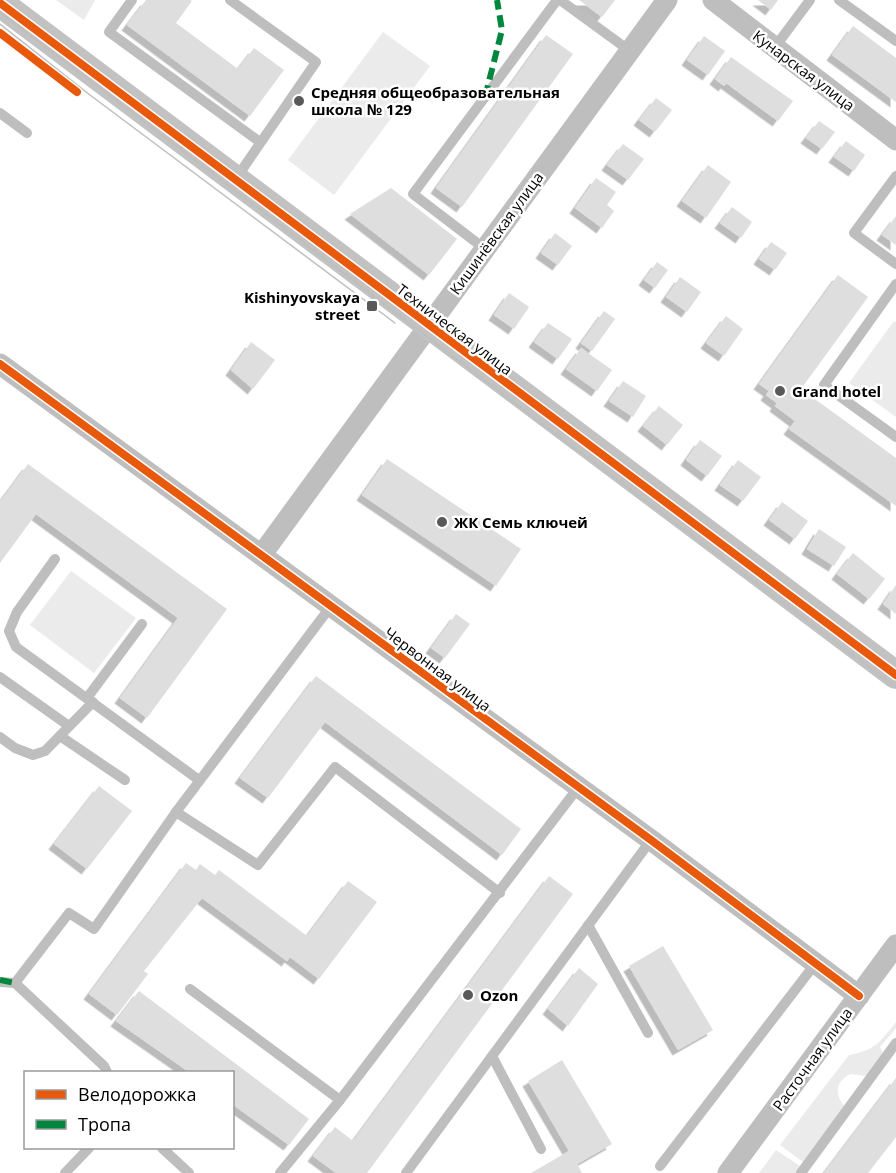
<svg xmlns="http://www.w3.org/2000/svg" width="896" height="1173" viewBox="0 0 896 1173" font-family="'Open Sans',sans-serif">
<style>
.green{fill:#ebebeb}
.building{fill:#dedede;filter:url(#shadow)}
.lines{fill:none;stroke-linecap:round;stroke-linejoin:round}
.lane{stroke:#bebebe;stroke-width:10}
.street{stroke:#bebebe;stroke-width:21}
.secondary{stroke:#c2c2c2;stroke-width:28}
.tram{stroke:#bebebe;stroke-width:1.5}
.quiet{stroke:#00873e;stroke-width:6;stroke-dasharray:12 6;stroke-linecap:butt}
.cycleway-casing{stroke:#fff;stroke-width:11}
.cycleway{stroke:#e8590c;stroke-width:8}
.poi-dot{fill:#595959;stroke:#fff;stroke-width:2}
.labels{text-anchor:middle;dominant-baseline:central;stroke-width:5;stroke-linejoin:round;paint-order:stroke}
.street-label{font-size:15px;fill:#000;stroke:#fff}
.poi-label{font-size:15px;font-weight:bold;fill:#000;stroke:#fff;text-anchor:start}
</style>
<defs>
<filter id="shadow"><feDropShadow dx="-5.5" dy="5.5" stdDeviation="0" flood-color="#0004"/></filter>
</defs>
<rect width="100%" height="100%" fill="#fff"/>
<!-- green -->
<g class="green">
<polygon points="56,0 95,0 84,20"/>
<polygon points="383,32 430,66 334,195 288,160"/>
<polygon points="894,321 896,322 896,417 849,383"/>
<polygon points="71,571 136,618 94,673 30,625"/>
<path d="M 896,1022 L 896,1028 L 880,1047 L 883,1053 L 867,1076 L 850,1074 C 835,1082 835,1094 844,1106 L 803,1162 L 780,1145 L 849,1055 C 876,1050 880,1042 896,1022 Z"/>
<polygon points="776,1150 800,1166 796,1173 759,1173"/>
</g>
<!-- building -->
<g class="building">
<polygon points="146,0 190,0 192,1 176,23 238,69 254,48 284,70 250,116 127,25"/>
<polygon points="579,0 615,0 602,17"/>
<polygon points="758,0 778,0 771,10"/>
<polygon points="853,26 896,58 896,102 832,55"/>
<polygon points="546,35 573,54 462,207 436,188"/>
<polygon points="704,36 725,51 708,75 687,60"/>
<polygon points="731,57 793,101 778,121 726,83 724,86 715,79"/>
<polygon points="656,98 672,110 655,132 639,120"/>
<polygon points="819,121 835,132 822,149 806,138"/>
<polygon points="846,141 865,155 854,171 834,157"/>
<polygon points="623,144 644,159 628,180 607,165"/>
<polygon points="708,165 731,182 706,218 682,201"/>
<polygon points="596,178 616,192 607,205 614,211 602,228 575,208"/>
<polygon points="391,188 457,239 429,275 350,214"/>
<polygon points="732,207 752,222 741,238 720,223"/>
<polygon points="896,216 896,245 882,235"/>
<polygon points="555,233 572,246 558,265 541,253"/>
<polygon points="771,242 787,253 775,270 759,259"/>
<polygon points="657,262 668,270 655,288 644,280"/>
<polygon points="838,275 868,297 801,389 896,458 896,506 789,429 795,421 775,406 777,403 766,395 769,391 759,384"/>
<polygon points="680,277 701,292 687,312 666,297"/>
<polygon points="509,293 529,307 514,329 494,315"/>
<polygon points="604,311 615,319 592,351 581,343"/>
<polygon points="726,316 743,329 724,356 706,343"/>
<polygon points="548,323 572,339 558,359 534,342"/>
<polygon points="251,342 275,360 253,389 231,370"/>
<polygon points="581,348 612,370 597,391 566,369"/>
<polygon points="623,381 646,396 633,417 609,401"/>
<polygon points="659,406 683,425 667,445 643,426"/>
<polygon points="700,440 722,456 707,476 686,460"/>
<polygon points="387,459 521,549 496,586 362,495"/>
<polygon points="738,460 761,477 743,501 720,485"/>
<polygon points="28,464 227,609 147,718 120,698 178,618 36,514 0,563 0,502"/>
<polygon points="782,502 808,521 795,539 769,520"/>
<polygon points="819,529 846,547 834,566 807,549"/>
<polygon points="853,553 885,579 869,599 837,574"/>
<polygon points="896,585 896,614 883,604"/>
<polygon points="456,614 470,624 445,658 431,648"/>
<polygon points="316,676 521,829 502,855 325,722 268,798 240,778"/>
<polygon points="99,786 132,811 87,869 54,844"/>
<polygon points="186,863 196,870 200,864 215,875 219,870 307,936 348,881 377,902 319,979 290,957 287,961 202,898 144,971 148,974 117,1015 89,994"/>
<polygon points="549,876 573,894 367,1173 336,1173 313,1156 335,1127 353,1141"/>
<polygon points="663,946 713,1030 678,1050 629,966"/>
<polygon points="579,968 598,984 568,1026 548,1009"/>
<polygon points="139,991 309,1119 289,1145 232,1104 232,1072 189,1072 116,1021"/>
<polygon points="562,1060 612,1144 577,1164 582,1173 531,1173 569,1151 528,1081"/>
<polygon points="896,1078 896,1137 868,1173 824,1173"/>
</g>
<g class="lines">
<!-- lane -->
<g class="lane">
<polyline points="132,0 109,32 260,142"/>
<polyline points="230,0 316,62 237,177"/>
<polyline points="560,0 630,51"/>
<polyline points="839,0 896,41"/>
<polyline points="775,47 810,0"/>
<polyline points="0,113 27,133"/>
<polyline points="896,176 854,233 896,264"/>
<polyline points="485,249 413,194 557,0"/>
<polyline points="896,284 824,385 896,437"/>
<polyline points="55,559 17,612 9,631 16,647 199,780"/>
<polyline points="0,677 69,726"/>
<polyline points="87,698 142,624"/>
<polyline points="60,736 125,780"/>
<polyline points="0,737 15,748 33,755 45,751 93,702"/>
<polyline points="176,812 258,865 335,767 500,893"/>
<polyline points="588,925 648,1033"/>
<polyline points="0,982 15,983 104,1066 107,1072"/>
<polyline points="15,983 69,913 94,929 176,812 331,606"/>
<polyline points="190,989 340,1100 280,1173"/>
<polyline points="492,1056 541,1149"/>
<polyline points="340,1100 577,789"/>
<polyline points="162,1148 189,1173"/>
<polyline points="660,1166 815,964"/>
<polyline points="65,1173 89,1148"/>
<polyline points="406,1173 651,840"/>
<polyline points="801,1173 896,1043"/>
</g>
<!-- street -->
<g class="street">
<polyline points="713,0 896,140"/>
<polyline points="0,364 651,840 859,996"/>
<polyline points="262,554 667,0"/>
<polyline points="728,1173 896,945"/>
</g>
<!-- secondary -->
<polyline class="secondary" points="0,3 896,675"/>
<!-- tram -->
<g class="tram">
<polyline points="0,12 529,414 896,687"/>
<polyline points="0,24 90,95 395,323"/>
</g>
<!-- quiet -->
<g class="quiet">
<polyline points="485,97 502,30 497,0"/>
<polyline points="0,980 15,983"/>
</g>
<!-- cycleway casing -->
<g class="cycleway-casing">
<g id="cycleway">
<polyline points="0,3 896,675"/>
<polyline points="0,33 77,92"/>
<polyline points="0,364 651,840 859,996"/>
</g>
</g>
<!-- cycleway -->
<use href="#cycleway" class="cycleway"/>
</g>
<!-- markers -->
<g class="poi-dot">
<circle cx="299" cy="101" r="6"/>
<rect x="366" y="300" width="12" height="12" rx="3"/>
<circle cx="780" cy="391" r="6"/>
<circle cx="442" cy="522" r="6"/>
<circle cx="468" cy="995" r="6"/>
</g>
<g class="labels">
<!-- street labels -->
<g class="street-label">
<text transform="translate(804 70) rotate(37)">Кунарская улица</text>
<text transform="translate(496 233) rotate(-54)">Кишинёвская улица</text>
<text transform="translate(455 329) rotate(37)">Техническая улица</text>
<text transform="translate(438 669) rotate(37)">Червонная улица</text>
<text transform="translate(812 1059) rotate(-54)">Расточная улица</text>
</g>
<!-- poi labels -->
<g class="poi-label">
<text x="311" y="92">Средняя общеобразовательная<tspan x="311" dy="17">школа № 129</tspan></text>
<text x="360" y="297" text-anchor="end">Kishinyovskaya<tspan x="360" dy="17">street</tspan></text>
<text x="792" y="391">Grand hotel</text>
<text x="454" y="522">ЖК Семь ключей</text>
<text x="480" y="995">Ozon</text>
</g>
</g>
<!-- legend -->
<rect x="24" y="1071" width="210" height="78" fill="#ffffff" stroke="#999999" stroke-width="1.5"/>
<rect x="36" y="1090" width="30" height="9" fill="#e8590c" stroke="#999999" stroke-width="1.5"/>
<text x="78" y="1101" font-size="18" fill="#000000">Велодорожка</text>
<rect x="36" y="1120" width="30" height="9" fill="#00873e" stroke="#999999" stroke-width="1.5"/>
<text x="78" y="1131" font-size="18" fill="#000000">Тропа</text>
</svg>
